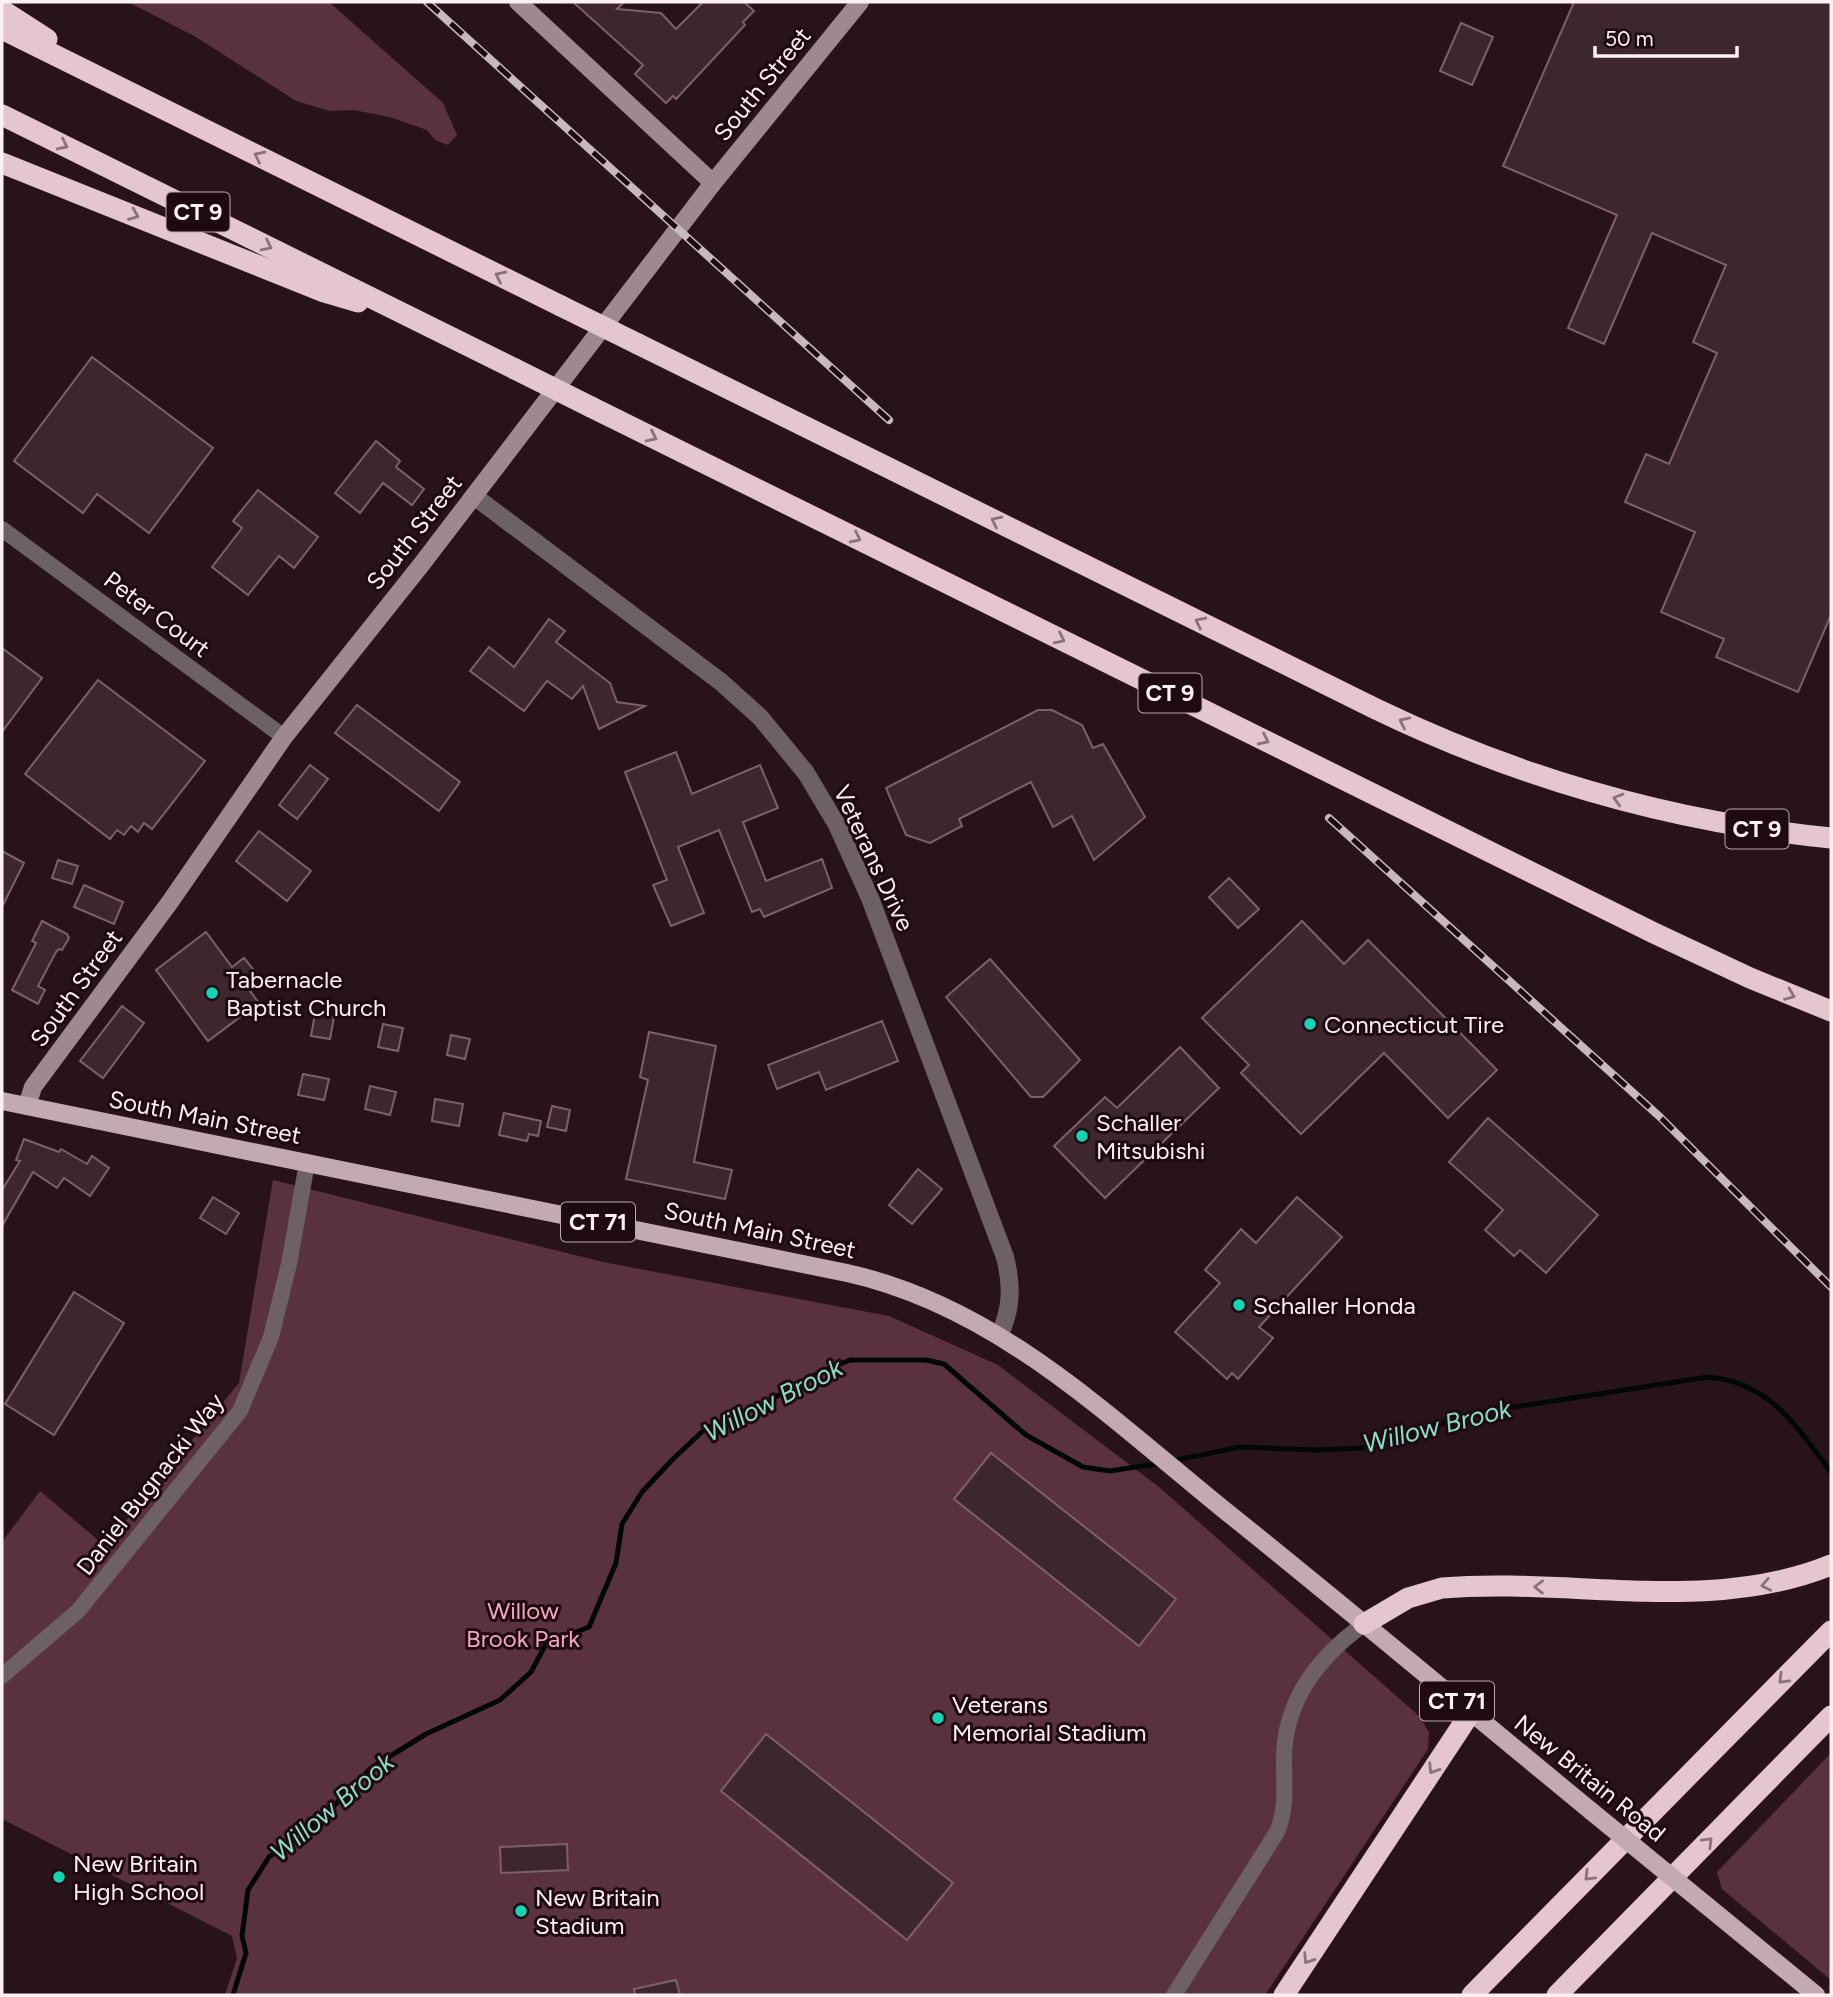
<svg xmlns="http://www.w3.org/2000/svg" width="1833" height="1997" viewBox="0 0 1833 1997" font-family="Figtree,sans-serif">
<style>
.green{fill:#5a313f}
.lines{fill:none;stroke-linecap:round;stroke-linejoin:round}
.stream{stroke:#000805;stroke-width:5}
.building{fill:#3d262d;stroke:#7d6169;stroke-width:2}
.minor{stroke:#6e6165;stroke-width:16}
.tertiary{stroke:#6e6165;stroke-width:18}
.secondary{stroke:#9e898f;stroke-width:18}
.primary{stroke:#c3a9b0;stroke-width:18}
.motorway{stroke:#e5c5ce;stroke-width:21}
.rail-casing{stroke:#c8b9be;stroke-width:8}
.rail{stroke:#1f0a12;stroke-width:5;stroke-dasharray:16;stroke-linecap:butt}
.primary-bridge{stroke:#c3a9b0;stroke-width:18}
.motorway-bridge{stroke:#e5c5ce;stroke-width:21}
.oneway{stroke:#8c7179}
.poi-dot{fill:#14d5b3;stroke:#1f0a12;stroke-width:2.5}
.labels{text-anchor:middle;dominant-baseline:central;stroke-width:6;stroke-linejoin:round;paint-order:stroke}
.shield{fill:#1f0a12;stroke:#baabb0;stroke-width:2}
.shield-label{font-size:23px;font-weight:bold;fill:#fdf0f4}
.street-label{font-size:24px;fill:#fdf0f4;stroke:#1f0a12}
.poi-label{font-size:24px;fill:#fdf0f4;stroke:#1f0a12;text-anchor:start}
.park-label{font-size:24px;fill:#f2a7bf;stroke:#1f0a12}
.water-label{font-size:26px;font-style:italic;fill:#86dfc8;stroke:#1f0a12}
</style>
<rect width="100%" height="100%" fill="#29131b"/>
<!-- green -->
<g class="green">
<polygon points="128,2 329,2 443,103 457,135 448,145 435,140 427,130 393,118 354,110 330,111 296,101 196,37"/>
<polygon points="273,1180 603,1262 889,1316 998,1365 1159,1487 1419,1716 1429,1732 1428,1749 1265,1995 225,1995 237,1958 232,1936 2,1819 2,1542 40,1491 105,1546 239,1383"/>
<polygon points="1831,1753 1831,1980 1722,1889 1717,1872"/>
</g>
<g class="lines">
<!-- stream -->
<g class="stream">
<path d="M 1171,1461 L 1240,1447 L 1316,1450 L 1361,1448 L 1476,1413 L 1708,1377 C 1770,1382 1796,1426 1831,1472"/>
<polyline points="233,1995 246,1953 242,1936 248,1890 269,1857 321,1819 371,1768 426,1734 500,1700 531,1672 546,1644 589,1627 616,1563 622,1524 642,1492 673,1459 706,1428 761,1405 819,1373 850,1360 926,1360 944,1364 1026,1435 1083,1467 1110,1471 1162,1463"/>
</g>
</g>
<!-- building -->
<g class="building">
<polygon points="573,2 624,2 617,9 661,13 676,29 703,2 744,2 754,11 743,22 745,25 676,99 673,96 666,103 635,74 643,65"/>
<polygon points="1574,2 1831,2 1831,615 1798,692 1716,657 1724,639 1661,612 1695,532 1625,502 1646,454 1669,464 1717,353 1693,342 1726,265 1652,233 1604,344 1568,328 1617,215 1503,166"/>
<polygon points="1461,23 1493,37 1472,85 1440,71"/>
<polygon points="92,357 213,448 149,533 97,494 83,513 14,461"/>
<polygon points="376,441 400,461 396,467 424,489 412,505 383,483 360,513 335,493"/>
<polygon points="258,490 318,537 294,568 279,556 248,595 212,567 242,528 233,521"/>
<polygon points="549,619 565,631 556,642 610,683 617,702 645,706 599,729 583,686 572,699 547,681 524,711 470,671 489,647 514,667"/>
<polygon points="2,648 42,678 2,732"/>
<polygon points="98,680 205,761 152,829 144,823 138,832 131,826 124,835 117,830 110,839 25,774"/>
<polygon points="357,705 460,782 439,811 335,733"/>
<polygon points="1038,710 1052,710 1082,725 1093,748 1103,744 1145,817 1094,860 1072,816 1053,827 1031,782 959,819 962,826 930,843 906,835 886,788"/>
<polygon points="676,752 692,794 760,765 778,808 743,822 766,881 822,859 832,888 764,917 760,909 752,912 719,830 678,847 704,913 671,926 653,885 667,880 625,772"/>
<polygon points="310,765 328,779 297,819 279,805"/>
<polygon points="259,831 311,871 287,901 236,861"/>
<polygon points="2,851 24,863 2,907"/>
<polygon points="58,860 78,866 72,884 52,878"/>
<polygon points="1229,878 1259,909 1238,928 1209,897"/>
<polygon points="84,885 123,902 114,924 74,907"/>
<polygon points="42,921 67,934 69,938 62,950 59,949 56,952 38,986 45,990 38,1004 12,990 36,943 32,941"/>
<polygon points="1302,921 1344,964 1368,940 1497,1070 1448,1118 1384,1053 1301,1134 1241,1073 1249,1065 1202,1018"/>
<polygon points="206,932 232,967 244,958 257,974 244,983 259,1003 208,1041 156,970"/>
<polygon points="990,959 1080,1060 1043,1097 1031,1097 946,997"/>
<polygon points="122,1006 144,1023 103,1078 80,1061"/>
<polygon points="315,1014 334,1017 330,1039 311,1036"/>
<polygon points="882,1021 898,1061 826,1090 819,1072 777,1089 768,1065"/>
<polygon points="383,1024 403,1028 398,1051 378,1047"/>
<polygon points="649,1032 716,1046 694,1162 732,1170 725,1199 626,1179 648,1080 640,1077"/>
<polygon points="451,1035 470,1039 465,1059 447,1055"/>
<polygon points="1180,1047 1219,1088 1105,1198 1054,1146 1105,1097 1117,1108"/>
<polygon points="303,1074 329,1079 324,1100 298,1095"/>
<polygon points="370,1086 396,1092 390,1115 365,1109"/>
<polygon points="435,1099 463,1104 459,1126 432,1121"/>
<polygon points="552,1106 570,1110 566,1131 547,1127"/>
<polygon points="504,1113 541,1121 538,1136 529,1134 527,1141 499,1135"/>
<polygon points="1488,1118 1598,1215 1546,1273 1520,1250 1514,1256 1485,1230 1503,1210 1449,1162"/>
<polygon points="24,1139 59,1152 61,1149 87,1164 92,1156 109,1168 90,1196 64,1178 57,1188 33,1172 2,1226 2,1190 20,1161 16,1160"/>
<polygon points="918,1169 942,1189 912,1224 889,1205"/>
<polygon points="213,1197 239,1213 226,1234 200,1218"/>
<polygon points="1297,1197 1342,1237 1259,1327 1273,1338 1238,1379 1232,1373 1227,1379 1175,1332 1220,1283 1205,1270 1241,1229 1256,1243"/>
<polygon points="74,1292 124,1323 54,1435 5,1404"/>
<polygon points="991,1453 1176,1599 1139,1646 954,1499"/>
<polygon points="766,1734 953,1883 907,1940 721,1791"/>
<polygon points="567,1844 568,1870 501,1873 500,1847"/>
<polygon points="676,1980 680,1995 635,1995 634,1989"/>
</g>
<g class="lines">
<!-- minor -->
<g class="minor">
<polyline points="2,529 284,737"/>
<polyline points="2,1676 78,1611 240,1411 271,1337 289,1264 307,1163"/>
<path d="M 1174,1995 L 1277,1832 C 1287,1808 1284,1787 1284,1762 C 1283,1703 1317,1658 1364,1624"/>
</g>
<!-- tertiary -->
<path class="tertiary" d="M 474,496 L 721,682 L 760,717 L 806,773 L 837,825 L 870,898 L 1005,1257 C 1012,1285 1012,1307 1000,1334"/>
<!-- secondary -->
<g class="secondary">
<polyline points="518,2 713,183"/>
<polyline points="27,1106 33,1087 170,902 284,737 421,565 713,183 860,2"/>
</g>
<!-- primary -->
<g class="primary">
<path d="M 2,1101 L 847,1273 C 996,1306 1107,1415 1223,1509 C 1347,1608 1468,1710 1591,1811"/>
<polyline points="1706,1905 1816,1995"/>
</g>
<!-- motorway -->
<g class="motorway">
<polyline points="2,10 47,39"/>
<polyline points="2,29 561,306"/>
<polyline points="2,115 515,369"/>
<polyline points="2,163 324,292 358,302"/>
<path d="M 638,344 L 1376,709 C 1519,778 1673,822 1831,838"/>
<polyline points="591,407 1654,933 1750,978 1831,1011"/>
<path d="M 1364,1624 L 1408,1598 L 1442,1588 C 1570,1577 1708,1615 1831,1565"/>
<polyline points="1284,1995 1471,1712"/>
<polyline points="1472,1995 1831,1631"/>
<polyline points="1557,1995 1831,1716"/>
</g>
<!-- rail casing -->
<g class="rail-casing">
<g id="rail">
<polyline points="427,2 889,420"/>
<polyline points="1329,818 1660,1117 1831,1287"/>
</g>
</g>
<!-- rail -->
<use href="#rail" class="rail"/>
<!-- primary-bridge -->
<polyline class="primary-bridge" points="1591,1811 1706,1905"/>
<!-- motorway-bridge -->
<g class="motorway-bridge">
<polyline points="561,306 638,344"/>
<polyline points="515,369 591,407"/>
</g>
</g>
<!-- one-way arrows -->
<defs><path id="oneway-chevron" d="M-2-3.5L2.5 0L-2 3.5" fill="none" stroke-width="1.6" stroke-linecap="round" stroke-linejoin="round" transform="scale(1.75)"/></defs>
<g class="oneway">
<use href="#oneway-chevron" transform="translate(63 145) rotate(26)"/>
<use href="#oneway-chevron" transform="translate(259 156) rotate(-154)"/>
<use href="#oneway-chevron" transform="translate(134 215) rotate(22)"/>
<use href="#oneway-chevron" transform="translate(267 246) rotate(26)"/>
<use href="#oneway-chevron" transform="translate(500 276) rotate(-154)"/>
<use href="#oneway-chevron" transform="translate(652 437) rotate(26)"/>
<use href="#oneway-chevron" transform="translate(996 521) rotate(-154)"/>
<use href="#oneway-chevron" transform="translate(856 538) rotate(26)"/>
<use href="#oneway-chevron" transform="translate(1200 622) rotate(-154)"/>
<use href="#oneway-chevron" transform="translate(1060 639) rotate(26)"/>
<use href="#oneway-chevron" transform="translate(1404 722) rotate(-155)"/>
<use href="#oneway-chevron" transform="translate(1264 740) rotate(26)"/>
<use href="#oneway-chevron" transform="translate(1618 799) rotate(-164)"/>
<use href="#oneway-chevron" transform="translate(1790 995) rotate(22)"/>
<use href="#oneway-chevron" transform="translate(1766 1585) rotate(169)"/>
<use href="#oneway-chevron" transform="translate(1539 1587) rotate(-179)"/>
<use href="#oneway-chevron" transform="translate(1783 1679) rotate(135)"/>
<use href="#oneway-chevron" transform="translate(1433 1769) rotate(123)"/>
<use href="#oneway-chevron" transform="translate(1708 1842) rotate(-45)"/>
<use href="#oneway-chevron" transform="translate(1589 1876) rotate(135)"/>
<use href="#oneway-chevron" transform="translate(1308 1959) rotate(123)"/>
</g>
<!-- markers -->
<g class="poi-dot">
<circle cx="212" cy="993" r="7"/>
<circle cx="1310" cy="1024" r="7"/>
<circle cx="1082" cy="1136" r="7"/>
<circle cx="1239" cy="1305" r="7"/>
<circle cx="938" cy="1718" r="7"/>
<circle cx="59" cy="1877" r="7"/>
<circle cx="521" cy="1911" r="7"/>
</g>
<g class="labels">
<!-- shield labels -->
<g class="shield">
<rect x="166.5" y="192.5" width="63" height="39" rx="5"/>
<rect x="1138.5" y="673.5" width="63" height="39" rx="5"/>
<rect x="1725.5" y="809.5" width="63" height="39" rx="5"/>
<rect x="561" y="1202.5" width="74" height="39" rx="5"/>
<rect x="1420" y="1681.5" width="74" height="39" rx="5"/>
</g>
<g class="shield-label">
<text x="198" y="212">CT 9</text>
<text x="1170" y="693">CT 9</text>
<text x="1757" y="829">CT 9</text>
<text x="598" y="1222">CT 71</text>
<text x="1457" y="1701">CT 71</text>
</g>
<!-- street labels -->
<g class="street-label">
<text transform="translate(762 84) rotate(-51)">South Street</text>
<text transform="translate(414 532) rotate(-52)">South Street</text>
<text transform="translate(157 614) rotate(37)">Peter Court</text>
<text transform="translate(874 858) rotate(65)">Veterans Drive</text>
<text transform="translate(76 988) rotate(-54)">South Street</text>
<text transform="translate(205 1117) rotate(11)">South Main Street</text>
<text transform="translate(760 1230) rotate(12)">South Main Street</text>
<text transform="translate(150 1484) rotate(-52)">Daniel Bugnacki Way</text>
<text transform="translate(1590 1778) rotate(39)">New Britain Road</text>
</g>
<!-- poi labels -->
<g class="poi-label">
<text x="226" y="979">Tabernacle<tspan x="226" dy="28">Baptist Church</tspan></text>
<text x="1324" y="1024">Connecticut Tire</text>
<text x="1096" y="1122">Schaller<tspan x="1096" dy="28">Mitsubishi</tspan></text>
<text x="1253" y="1305">Schaller Honda</text>
<text x="952" y="1704">Veterans<tspan x="952" dy="28">Memorial Stadium</tspan></text>
<text x="73" y="1863">New Britain<tspan x="73" dy="28">High School</tspan></text>
<text x="535" y="1897">New Britain<tspan x="535" dy="28">Stadium</tspan></text>
</g>
<!-- park labels -->
<g class="park-label">
<text x="523" y="1610">Willow<tspan x="523" dy="28">Brook Park</tspan></text>
</g>
<!-- water labels -->
<g class="water-label">
<text transform="translate(773 1400) rotate(-27)">Willow Brook</text>
<text transform="translate(1437 1426) rotate(-14)">Willow Brook</text>
<text transform="translate(332 1807) rotate(-40)">Willow Brook</text>
</g>
</g>
<!-- border -->
<rect width="1833" height="1997" fill="none" stroke="#fdf0f4" stroke-width="7"/>
<!-- scale -->
<path d="M1595 46v10h142v-10" fill="none" stroke="#fdf0f4" stroke-width="3.5"/>
<text x="1605" y="46" font-size="21" fill="#fdf0f4" stroke="#1f0a12" stroke-width="5" paint-order="stroke">50 m</text>
</svg>
